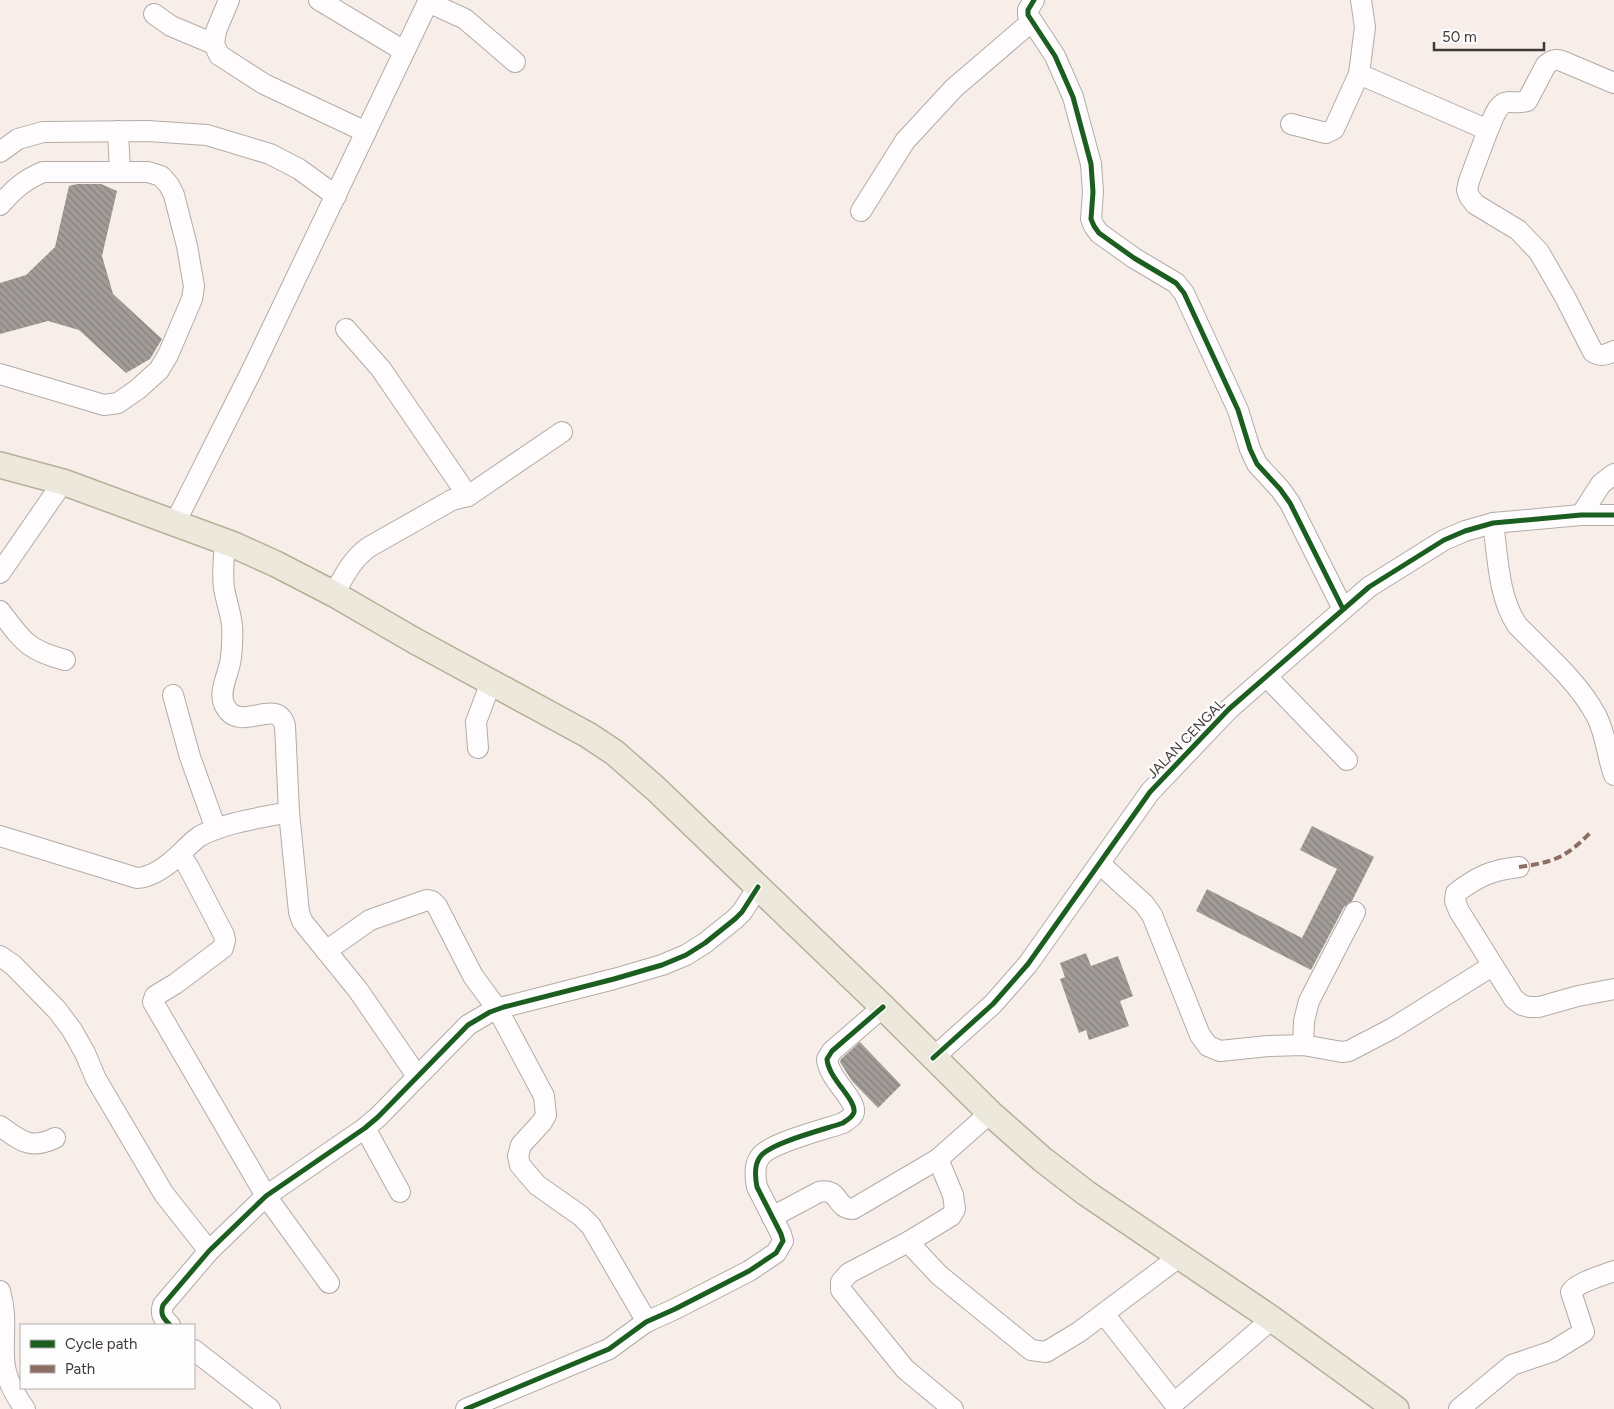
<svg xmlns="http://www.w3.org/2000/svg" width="1614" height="1409" viewBox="0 0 1614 1409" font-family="Figtree,sans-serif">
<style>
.building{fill:url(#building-back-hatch)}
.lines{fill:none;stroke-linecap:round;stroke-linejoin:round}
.minor-casing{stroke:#b2aba7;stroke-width:22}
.major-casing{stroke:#b8ae98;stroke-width:28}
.minor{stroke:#fefcfc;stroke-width:20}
.major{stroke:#ede8dc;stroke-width:25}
.quiet{stroke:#8d6e63;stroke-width:4;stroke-dasharray:8 4;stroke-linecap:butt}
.cycleway-casing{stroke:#fdfdfd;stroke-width:8}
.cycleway{stroke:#1b5e20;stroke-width:5}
.labels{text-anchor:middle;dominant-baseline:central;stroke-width:5;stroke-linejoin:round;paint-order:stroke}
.street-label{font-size:14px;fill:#403935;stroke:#fdfdfd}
</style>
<defs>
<pattern id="building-back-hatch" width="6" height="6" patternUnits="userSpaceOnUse" patternTransform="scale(1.25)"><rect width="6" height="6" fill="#a29c98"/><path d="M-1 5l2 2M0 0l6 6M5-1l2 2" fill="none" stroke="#85807d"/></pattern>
</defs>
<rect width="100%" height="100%" fill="#f7eee9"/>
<!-- building -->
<g class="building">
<polygon points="77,184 101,184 117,191 102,256 113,294 162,339 150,359 126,373 79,330 48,321 0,334 0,283 26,275 55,247 69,186"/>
<polygon points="1312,826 1374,857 1352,901 1344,907 1311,970 1196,911 1207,889 1302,938 1337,869 1300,850"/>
<polygon points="1086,953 1091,966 1118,956 1133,996 1120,1001 1129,1026 1089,1040 1086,1030 1079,1033 1060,979 1065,977 1060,963"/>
<polygon points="860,1042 901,1085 878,1108 852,1081 840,1062 841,1059"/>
</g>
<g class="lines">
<!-- minor casing -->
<g class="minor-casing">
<g id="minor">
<polyline points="229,0 216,31 214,44 219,55 264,84 366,132"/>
<polyline points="319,0 404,51"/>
<polyline points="1034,0 1028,10 1028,15 1055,56 1073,97 1091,164 1093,192 1091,219 1094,226 1099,233 1134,258 1176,283 1184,293 1238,410 1250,449 1257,464 1280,489 1290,503 1343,609"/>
<path d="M 1361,0 L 1365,27 L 1359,74 L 1488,130 L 1469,181 L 1467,190 L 1469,196 L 1475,204 L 1518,230 L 1539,252 L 1565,297 L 1593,352 C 1601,357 1605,355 1614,351"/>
<polyline points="428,2 465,19 515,62"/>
<polyline points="154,14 171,26 214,44"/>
<polyline points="1291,124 1326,133 1334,129 1359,74"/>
<path d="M 1488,130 C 1493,120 1497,101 1510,102 C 1517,102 1521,103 1527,101 L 1546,65 C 1552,60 1555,59 1562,61 L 1614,83"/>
<polyline points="118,131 120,172"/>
<polyline points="0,152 18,139 43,132 148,131 207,135 270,154 299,169 336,196"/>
<path d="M 0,205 C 13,190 24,180 43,172 L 148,172 L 161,176 L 169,185 L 174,195 L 187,246 L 194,286 L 192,299 L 168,355 L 159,370 L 138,389 L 118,403 L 104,405 L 0,374"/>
<polyline points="861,211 905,141 954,88 1031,22"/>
<polyline points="346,329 381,369 468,496"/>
<polyline points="1581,515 1601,484 1614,474"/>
<polyline points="175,523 252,370 429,0"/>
<path d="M 1493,523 C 1498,557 1498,596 1517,625 C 1544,653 1577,680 1596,715 C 1606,734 1607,756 1614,775"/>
<path d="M 225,542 C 224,557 222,573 224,588 C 226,601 231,613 232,626 C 233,636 232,647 231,657 C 230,672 217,692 225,706 C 240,735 277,695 285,726 L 289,812 L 299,912 L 302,921 L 358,990 L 417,1076"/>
<polyline points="0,573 63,482"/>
<path d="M 334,594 C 344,576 352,559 369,547 L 452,500 L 468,496 L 562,432"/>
<path d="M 0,611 C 23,641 27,650 65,660"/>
<polyline points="1267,677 1347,760"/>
<polyline points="173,695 190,757 216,829"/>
<polyline points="478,748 476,722 491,682"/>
<path d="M 0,836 L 137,878 C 154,877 171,863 183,851 C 188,846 194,840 200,836 C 227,822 260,818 289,812"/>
<polyline points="180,854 189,868 224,935 225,940 223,948 175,984 155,996 153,1002 266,1196 329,1283"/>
<polyline points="1100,864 1144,904 1152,915 1200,1035 1208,1046 1220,1051 1268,1046 1303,1045 1342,1052 1349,1051 1393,1028 1492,966"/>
<path d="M 1519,867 C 1492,870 1478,876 1456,893 L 1455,901 L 1459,911 L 1514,999 L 1522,1005 L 1529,1007 L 1539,1007 L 1578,996 L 1614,989"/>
<polyline points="326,951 370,920 427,900 432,901 437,906 473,976 498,1010 544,1096 546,1115 542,1122 521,1145 518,1156 520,1165 537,1185 581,1216 591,1226 647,1322"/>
<polyline points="0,956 13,965 57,1010 72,1030 85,1053 96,1079 164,1194 209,1251"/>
<polyline points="1303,1045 1304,1021 1309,1001 1355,912"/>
<polyline points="933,1058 993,1004 1028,964 1150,792 1229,709 1369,587 1444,540 1465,531 1493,523 1581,515 1614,515"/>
<path d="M 0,1126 C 21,1141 30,1150 55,1138"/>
<polyline points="365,1128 400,1192"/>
<polyline points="938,1159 953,1195 955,1209 951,1216 908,1242 849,1273 841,1282 841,1290 905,1369 953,1409"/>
<path d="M 772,1217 L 819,1192 C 840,1187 835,1209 853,1209 L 938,1159 L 990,1113"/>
<polyline points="908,1242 939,1275 1031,1350 1046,1352 1079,1332 1179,1257"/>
<path d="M 0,1291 C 7,1315 3,1333 4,1356 C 4,1375 14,1394 25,1409"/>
<polyline points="1104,1314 1174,1403 1272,1319"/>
<path d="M 170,1325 C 163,1318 160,1314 163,1305 L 209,1251 L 266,1196 L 365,1128 L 378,1117 L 468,1025 L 490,1012 L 504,1007 L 614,979 L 662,965 L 686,955 L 705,943 L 735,919 L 742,912 L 758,887"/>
<polyline points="194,1350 270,1409"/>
<path d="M 466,1409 L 609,1349 L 646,1322 L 675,1309 L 749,1271 L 776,1253 L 783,1241 L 781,1234 L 757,1187 C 755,1177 754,1165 760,1157 C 769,1143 826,1129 843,1123 C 847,1120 853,1117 854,1112 C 856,1099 828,1078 827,1059 L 832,1051 L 883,1007"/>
<path d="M 1459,1409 L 1512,1365 L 1553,1351 L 1584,1332 L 1571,1292 C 1576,1283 1604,1275 1614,1271"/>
</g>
</g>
<!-- major casing -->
<g class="major-casing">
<polyline id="major" points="0,465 63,482 234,545 276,564 334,594 415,641 588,735 615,753 656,789 883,1007 990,1113 1042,1159 1086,1193 1272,1319 1396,1409"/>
</g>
<!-- minor -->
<use href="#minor" class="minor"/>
<!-- major -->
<use href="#major" class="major"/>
<!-- quiet -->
<path class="quiet" d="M 1519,867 C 1554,862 1565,858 1590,833"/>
<!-- cycleway casing -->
<g class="cycleway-casing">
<g id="cycleway">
<polyline points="1034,0 1028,10 1028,15 1055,56 1073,97 1091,164 1093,192 1091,219 1094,226 1099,233 1134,258 1176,283 1184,293 1238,410 1250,449 1257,464 1280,489 1290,503 1343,609"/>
<polyline points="933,1058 993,1004 1028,964 1150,792 1229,709 1369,587 1444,540 1465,531 1493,523 1581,515 1614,515"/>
<path d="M 170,1325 C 163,1318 160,1314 163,1305 L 209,1251 L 266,1196 L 365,1128 L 378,1117 L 468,1025 L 490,1012 L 504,1007 L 614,979 L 662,965 L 686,955 L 705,943 L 735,919 L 742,912 L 758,887"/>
<path d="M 466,1409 L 609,1349 L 646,1322 L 675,1309 L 749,1271 L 776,1253 L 783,1241 L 781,1234 L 757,1187 C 755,1177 754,1165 760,1157 C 769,1143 826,1129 843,1123 C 847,1120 853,1117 854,1112 C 856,1099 828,1078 827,1059 L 832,1051 L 883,1007"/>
</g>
</g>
<!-- cycleway -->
<use href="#cycleway" class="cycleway"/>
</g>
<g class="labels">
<!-- street labels -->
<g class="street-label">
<text transform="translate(1186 739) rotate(-46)">JALAN CENGAL</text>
</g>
</g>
<!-- legend -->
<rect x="20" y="1324" width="175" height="65" fill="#fdfdfd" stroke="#b1afad"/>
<rect x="30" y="1340" width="25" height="8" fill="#1b5e20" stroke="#b1afad"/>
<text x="65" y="1349" font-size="15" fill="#403935">Cycle path</text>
<rect x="30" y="1365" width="25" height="8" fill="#8d6e63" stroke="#b1afad"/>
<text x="65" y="1374" font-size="15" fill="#403935">Path</text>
<!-- scale -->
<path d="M1434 42v8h110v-8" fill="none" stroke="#403935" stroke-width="2.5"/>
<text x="1442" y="42" font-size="15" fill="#403935" stroke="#fdfdfd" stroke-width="4" paint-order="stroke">50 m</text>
</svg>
